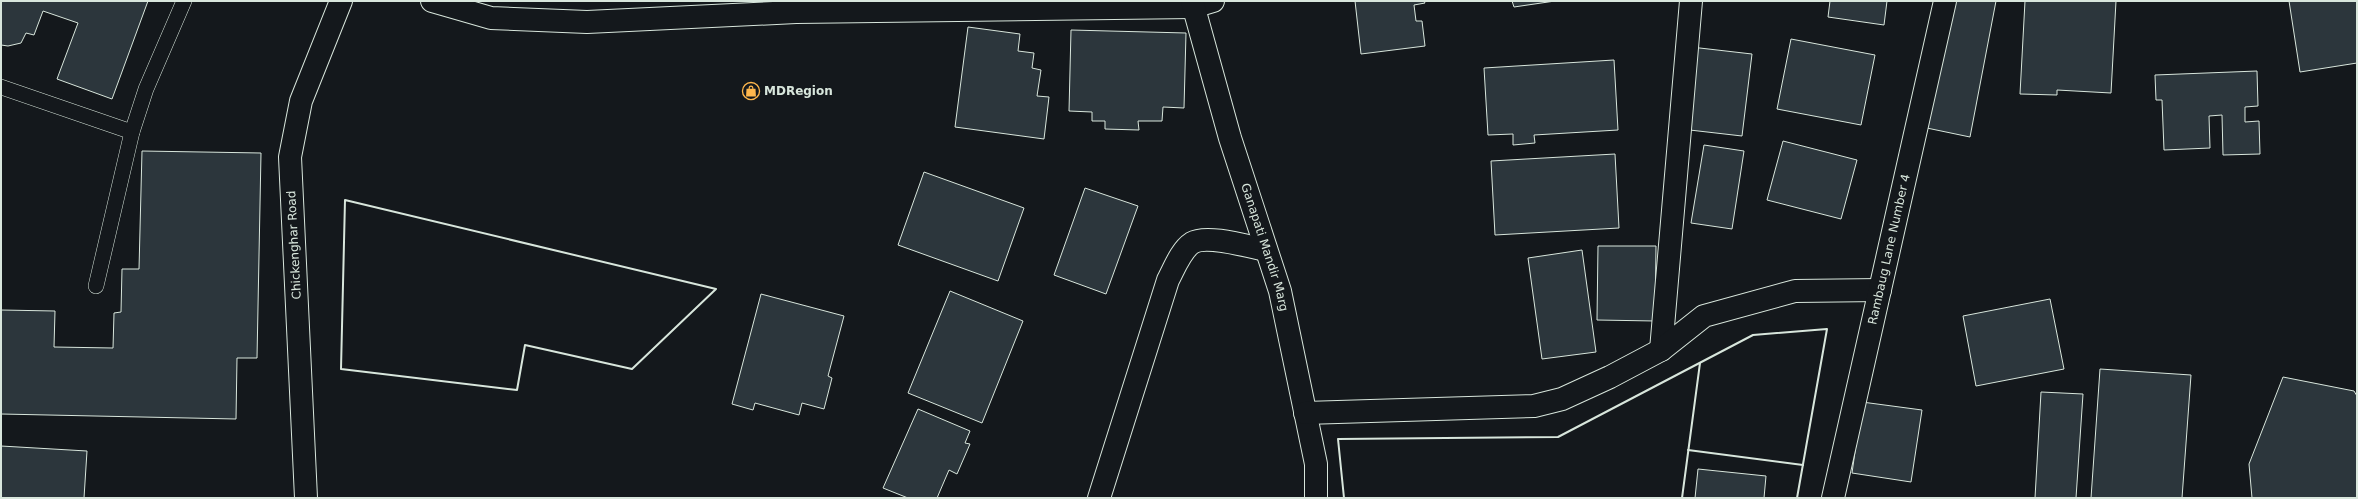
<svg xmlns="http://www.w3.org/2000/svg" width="2358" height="499" viewBox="0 0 2358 499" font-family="'DejaVu Sans',sans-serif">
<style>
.building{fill:#2c363c;stroke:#d8e6dc}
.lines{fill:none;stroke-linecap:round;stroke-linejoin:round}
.lane-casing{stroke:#d8e6dc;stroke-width:16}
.street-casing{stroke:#d8e6dc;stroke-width:24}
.secondary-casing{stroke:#d8e6dc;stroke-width:24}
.lane{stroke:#14181c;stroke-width:15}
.street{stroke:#14181c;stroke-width:22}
.secondary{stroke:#14181c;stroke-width:22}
.wall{stroke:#d8e6dc;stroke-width:2}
.labels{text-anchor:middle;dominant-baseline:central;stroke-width:3;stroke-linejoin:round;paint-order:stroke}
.poi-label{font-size:12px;font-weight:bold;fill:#d8e6dc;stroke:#14181c;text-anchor:start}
.street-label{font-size:12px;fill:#d8e6dc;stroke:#14181c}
</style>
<rect width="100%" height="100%" fill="#14181c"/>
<!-- building -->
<g class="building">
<polygon points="1,1 148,1 112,99 57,79 78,23 43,11 34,35 26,33 21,43 8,46 1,45"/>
<polygon points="1355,1 1424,1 1425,3 1414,5 1416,21 1422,21 1425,46 1361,54"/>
<polygon points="1512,1 1555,1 1514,7"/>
<polygon points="1830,1 1887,1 1884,25 1828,17"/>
<polygon points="1947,1 1996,1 1970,137 1922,127"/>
<polygon points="2025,1 2116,1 2111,93 2057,90 2057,95 2020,94"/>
<polygon points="2289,1 2357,1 2357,63 2300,72"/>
<polygon points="968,27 1020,34 1018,51 1034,53 1032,68 1041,70 1037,96 1049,97 1044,139 955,127"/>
<polygon points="1071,30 1186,33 1184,108 1163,107 1162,121 1138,121 1139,130 1105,129 1105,121 1092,121 1092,112 1069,111"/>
<polygon points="1791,39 1875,55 1861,125 1777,109"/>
<polygon points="1691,47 1752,54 1742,136 1681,129"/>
<polygon points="1614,60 1618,130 1534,135 1535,143 1513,145 1513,134 1488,135 1484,68"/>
<polygon points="2257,71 2258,106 2245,107 2245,122 2259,121 2260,154 2223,155 2222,115 2209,116 2210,148 2164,150 2162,100 2156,100 2155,75"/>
<polygon points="1783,141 1857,160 1841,219 1767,200"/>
<polygon points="1704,145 1744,151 1732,229 1691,223"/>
<polygon points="142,151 261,153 257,358 237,358 236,419 1,414 1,310 55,311 54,347 113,348 114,313 121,312 122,269 139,269"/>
<polygon points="1615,154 1619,228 1495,235 1491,161"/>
<polygon points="924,172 1024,208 998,281 898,245"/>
<polygon points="1085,188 1138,206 1106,294 1054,275"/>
<polygon points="1598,246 1656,246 1655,321 1597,320"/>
<polygon points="1582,250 1596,352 1542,359 1528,258"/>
<polygon points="950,291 1023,321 982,423 908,393"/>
<polygon points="761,294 844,316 828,376 832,378 824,409 802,403 799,415 755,403 753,410 732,404"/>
<polygon points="2050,299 2064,369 1976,386 1963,316"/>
<polygon points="2100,369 2191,375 2182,498 2091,498"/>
<polygon points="2283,377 2354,391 2357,396 2357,498 2252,498 2249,464"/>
<polygon points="2041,392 2083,394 2076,498 2035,498"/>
<polygon points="1862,402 1922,410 1911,482 1852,473"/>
<polygon points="918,409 970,431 965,443 970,444 957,474 949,470 937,498 908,498 883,488"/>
<polygon points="1,446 87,451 84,498 1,498"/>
<polygon points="1698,469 1766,476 1764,498 1695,498"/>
</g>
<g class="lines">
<!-- lane casing -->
<g class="lane-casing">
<g id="lane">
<polyline points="1,87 132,132"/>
<polyline points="96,286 132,132 146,89 184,1"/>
</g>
</g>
<!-- street casing -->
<g class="street-casing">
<g id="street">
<polyline points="432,1 491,18 587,22 796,12 1193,7 1213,1"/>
<path id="s1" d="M 1192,1 L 1230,138 L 1280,291 L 1316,464 L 1316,498"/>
<polyline points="1661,350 1691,1"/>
<polyline points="1305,413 1534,406 1562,399 1610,377 1661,350 1704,316 1795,291 1880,290"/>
<polyline points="306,498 290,157 301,101 341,1"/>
<path d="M 1099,498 L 1168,280 C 1174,269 1181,250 1192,243 C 1207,234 1250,247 1266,250"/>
</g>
</g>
<!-- secondary casing -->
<g class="secondary-casing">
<g id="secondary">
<path id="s2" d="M 1833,498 L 1945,1"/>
</g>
</g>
<!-- lane -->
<use href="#lane" class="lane"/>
<!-- street -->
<use href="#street" class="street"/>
<!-- secondary -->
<use href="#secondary" class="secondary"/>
<!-- wall -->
<g class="wall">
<polygon points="345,200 716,289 632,369 525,345 517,390 341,369"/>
<polyline points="1688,450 1803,465"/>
<polyline points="1344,498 1338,439 1558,437 1753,335 1827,329 1797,498"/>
<polyline points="1682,498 1700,363"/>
</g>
</g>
<!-- icons -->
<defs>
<g id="shop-ring" transform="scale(0.9)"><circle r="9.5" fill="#14181c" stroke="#ffb74d" stroke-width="1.5"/><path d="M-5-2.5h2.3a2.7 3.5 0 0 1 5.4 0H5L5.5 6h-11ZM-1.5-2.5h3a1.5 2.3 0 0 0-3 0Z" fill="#ffb74d"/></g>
</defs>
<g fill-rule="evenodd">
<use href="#shop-ring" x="751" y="91"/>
</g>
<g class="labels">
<!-- poi labels -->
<g class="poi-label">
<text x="764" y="91">MDRegion</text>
</g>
<!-- street labels -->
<g class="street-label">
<text transform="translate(294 245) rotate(-93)">Chickenghar Road</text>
<text stroke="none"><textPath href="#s1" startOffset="257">Ganapati Mandir Marg</textPath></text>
<text stroke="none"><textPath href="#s2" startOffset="255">Rambaug Lane Number 4</textPath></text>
</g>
</g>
<!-- border -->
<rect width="2358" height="499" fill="none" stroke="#d8e6dc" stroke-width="4"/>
</svg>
